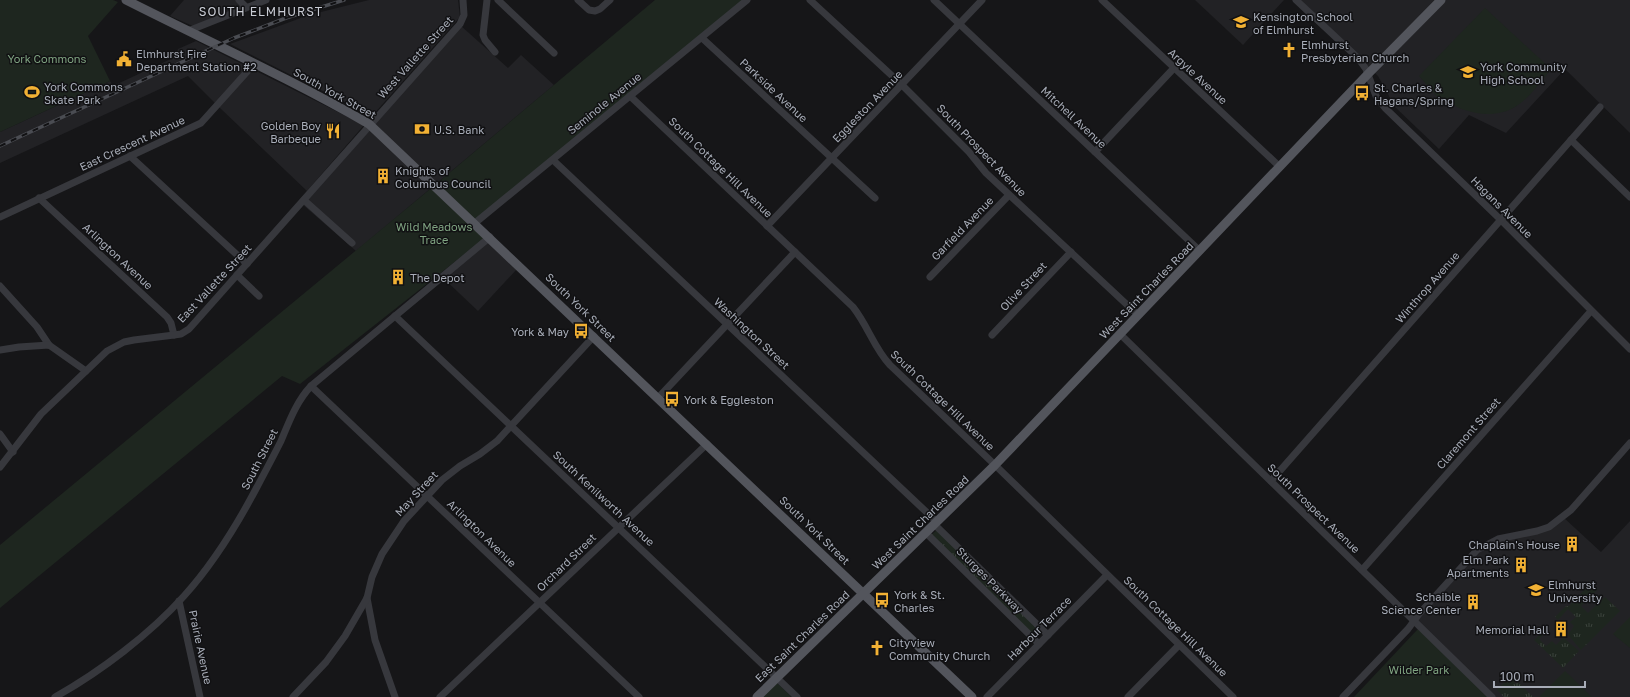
<svg xmlns="http://www.w3.org/2000/svg" width="1630" height="697" viewBox="0 0 1630 697" font-family="'Golos Text',sans-serif">
<style>
.built{fill:#222225}
.grass{fill:url(#grass-tufts)}
.park{fill:#1e261f}
.lines{fill:none;stroke-linecap:round;stroke-linejoin:round}
.minor{stroke:#37383d;stroke-width:7}
.major{stroke:#53555c;stroke-width:9}
.rail-casing{stroke:#4a4c52;stroke-width:3.5}
.rail{stroke:#111113;stroke-width:2;stroke-dasharray:6;stroke-linecap:butt}
.labels{text-anchor:middle;dominant-baseline:central;stroke-width:3;stroke-linejoin:round;paint-order:stroke}
.poi-label{font-size:11px;fill:#a8adb8;stroke:#111113;text-anchor:start}
.street-label{font-size:11px;fill:#a8adb8;stroke:#111113}
.park-label{font-size:11px;fill:#7fa381;stroke:#111113}
.neighbourhood-label{font-size:12px;letter-spacing:1px;fill:#c9ccd4;stroke:#111113}
</style>
<defs>
<pattern id="grass-tufts" width="24" height="20" patternUnits="userSpaceOnUse"><rect width="24" height="20" fill="#1e261f"/><path d="M3 7l-1-3M5 7V3M7 7l1-3M15 17l-1-3M17 17v-4M19 17l1-3" fill="none" stroke="#3c433d"/></pattern>
</defs>
<rect width="100%" height="100%" fill="#161618"/>
<!-- built -->
<g class="built">
<polygon points="184,0 243,0 247,4 195,27 170,16"/>
<polygon points="369,0 458,0 460,17 372,116 230,44 309,15"/>
<polygon points="1195,0 1284,0 1243,45"/>
<polygon points="1301,0 1630,0 1630,133 1565,69 1506,133 1469,115 1439,149 1395,107 1378,76"/>
<polygon points="460,25 508,68 521,55 554,85 356,251 302,204"/>
<polygon points="196,41 364,125 307,191 220,108 188,76 0,163 0,132 110,81 113,86 175,57 178,49"/>
<polygon points="485,238 518,268 478,311 439,274"/>
<polygon points="1563,517 1601,552 1630,521 1630,697 1492,697 1414,621 1468,558 1491,542 1537,531"/>
</g>
<!-- grass -->
<g class="grass">
<polygon points="937,530 1041,632 1035,637 931,535"/>
<polygon points="1588,583 1594,589 1596,588 1598,589 1581,606 1588,613 1605,597 1620,611 1581,650 1568,635 1574,626 1570,622 1576,617 1568,609 1558,620 1555,617 1566,606 1569,606 1584,590 1583,588"/>
<polygon points="1543,632 1545,633 1539,639 1546,646 1552,641 1556,645 1563,638 1564,638 1579,651 1563,668 1534,640"/>
<polygon points="1511,675 1516,680 1514,682 1516,684 1518,682 1533,697 1504,697 1497,690"/>
</g>
<!-- park -->
<g class="park">
<polygon points="0,0 113,0 118,2 88,36 110,81 0,132"/>
<polygon points="655,0 746,0 470,224 485,238 300,384 282,376 0,608 0,545 429,190"/>
<path d="M 1485,8 L 1551,69 C 1541,81 1530,98 1515,107 C 1491,121 1462,112 1440,98 C 1432,93 1426,83 1419,76 Z"/>
<polygon points="1630,617 1630,648 1613,634"/>
<polygon points="1418,629 1488,697 1354,697"/>
<polygon points="1565,671 1592,697 1539,697"/>
<polygon points="777,683 792,697 762,697"/>
</g>
<g class="lines">
<!-- minor -->
<g class="minor">
<polyline points="239,0 246,7"/>
<polyline points="487,0 483,35 485,40 495,52"/>
<polyline points="498,0 554,53"/>
<polyline points="578,0 589,10 595,11 600,9 610,0"/>
<polyline points="810,0 902,85 969,152 986,173 1138,315"/>
<polyline points="934,0 1200,251"/>
<polyline points="1102,0 1280,167"/>
<polyline points="1296,0 1358,58 1366,69 1376,96 1385,108 1501,220 1630,349"/>
<polyline points="188,31 266,0"/>
<polyline points="702,38 875,198"/>
<path d="M 630,96 L 853,307 C 868,326 874,348 890,365 L 995,465 L 1233,697"/>
<polyline points="1571,140 1630,197"/>
<polyline points="1095,152 1174,68"/>
<polyline points="130,156 247,264"/>
<polyline points="553,160 937,522"/>
<polyline points="39,198 167,317 171,323 174,335"/>
<polyline points="304,200 352,243"/>
<polyline points="0,217 201,123 254,64"/>
<polyline points="475,223 747,0"/>
<polyline points="767,226 982,0"/>
<polyline points="237,275 259,296"/>
<polyline points="930,277 1009,195"/>
<polyline points="0,286 37,327 49,345"/>
<polyline points="395,316 797,697"/>
<polyline points="1120,334 1492,697"/>
<polyline points="992,335 1071,252"/>
<polyline points="0,350 19,347 49,345 86,371"/>
<polyline points="311,386 639,697"/>
<polyline points="658,398 795,252"/>
<polyline points="0,434 13,452"/>
<polyline points="0,467 41,414 107,351 124,342 134,340 174,335 181,334 189,329 460,24 464,15 463,0"/>
<polyline points="1271,481 1600,107"/>
<polyline points="934,524 1048,635"/>
<polyline points="926,533 1039,644"/>
<polyline points="1362,570 1591,311"/>
<polyline points="367,598 375,640 395,697"/>
<polyline points="179,601 200,697"/>
<path d="M 55,697 C 100,672 150,634 184,596 C 213,564 237,525 257,487 C 265,472 273,457 281,441 C 289,422 296,402 311,386 L 490,237"/>
<polyline points="293,697 326,662 345,636 367,598 372,577 382,554 404,521 442,480 460,466 480,454 497,441 594,336"/>
<polyline points="440,697 707,444"/>
<polyline points="987,697 1107,575"/>
<polyline points="1128,697 1179,645"/>
<polyline points="1343,697 1408,629 1419,614 1477,550 1498,539 1537,531 1549,527 1571,510 1630,443"/>
</g>
<!-- major -->
<g class="major">
<path d="M 126,0 C 207,41 291,79 369,124 L 972,697"/>
<polyline points="757,697 995,465 1367,75 1441,0"/>
</g>
<!-- rail casing -->
<g class="rail-casing">
<polyline id="rail" points="0,146 234,38 286,18 344,0"/>
</g>
<!-- rail -->
<use href="#rail" class="rail"/>
</g>
<!-- icons -->
<defs>
<g id="school-bare" transform="scale(1.2)"><path d="M0-5L7-2L0 1L-7-2ZM-4 1L0 2.5L4 1V4Q0 6-4 4Z" fill="#f2b134" stroke="#111113" stroke-width="2.5" paint-order="stroke"/></g>
<g id="church-bare" transform="scale(1.2)"><path d="M-1.2-6h2.4v3.5h3.3v2.4h-3.3V6h-2.4V-.1h-3.3v-2.4h3.3Z" fill="#f2b134" stroke="#111113" stroke-width="2.5" paint-order="stroke"/></g>
<g id="civic-bare" transform="scale(1.2)"><path d="M-.6-6.5H3V-4.5H.6V-3L4-1V1h2V6H-6V1h2V-1L-.6-3ZM-1.2 2.5V6h2.4V2.5Z" fill="#f2b134" stroke="#111113" stroke-width="2.5" paint-order="stroke"/></g>
<g id="stadium-bare" transform="scale(1.2)"><path d="M0-5a6.5 5 0 1 0 0 10a6.5 5 0 1 0 0-10ZM-3.5-1.8h7v3.6h-7Z" fill="#f2b134" stroke="#111113" stroke-width="2.5" paint-order="stroke"/></g>
<g id="bus-bare" transform="scale(1.2)"><path d="M-5-6H5V4H4V6H2V4H-2V6H-4V4H-5ZM-3.5-4V0h7V-4ZM-3.5 1.2v1.5H-2V1.2ZM2 1.2v1.5H3.5V1.2Z" fill="#f2b134" stroke="#111113" stroke-width="2.5" paint-order="stroke"/></g>
<g id="bank-bare" transform="scale(1.2)"><path d="M-6-4H6V4H-6ZM0-2.3a2.3 2.3 0 1 0 0 4.6a2.3 2.3 0 1 0 0-4.6Z" fill="#f2b134" stroke="#111113" stroke-width="2.5" paint-order="stroke"/></g>
<g id="restaurant-bare" transform="scale(1.2)"><path d="M-5-6h1v4h1v-4h1v4h1v-4h1v5L-1.5 .5V6h-2V.5L-5-1ZM5-6V6H3V1.5H1.5Q1.5-4 5-6Z" fill="#f2b134" stroke="#111113" stroke-width="2.5" paint-order="stroke"/></g>
<g id="building-bare" transform="scale(1.2)"><path d="M-4-6H4V6H1V3H-1V6H-4ZM-2.5-4.3h1.7v1.8h-1.7ZM.8-4.3h1.7v1.8H.8ZM-2.5-1h1.7V.8h-1.7ZM.8-1h1.7V.8H.8Z" fill="#f2b134" stroke="#111113" stroke-width="2.5" paint-order="stroke"/></g>
<g id="university-bare" transform="scale(1.2)"><path d="M0-5L7-2L0 1L-7-2ZM-4 1L0 2.5L4 1V4Q0 6-4 4Z" fill="#f2b134" stroke="#111113" stroke-width="2.5" paint-order="stroke"/></g>
</defs>
<g fill-rule="evenodd">
<use href="#school-bare" x="1241" y="22"/>
<use href="#church-bare" x="1289" y="50"/>
<use href="#civic-bare" x="124" y="59"/>
<use href="#school-bare" x="1468" y="72"/>
<use href="#stadium-bare" x="32" y="92"/>
<use href="#bus-bare" x="1362" y="93"/>
<use href="#bank-bare" x="422" y="129"/>
<use href="#restaurant-bare" x="333" y="131"/>
<use href="#building-bare" x="383" y="176"/>
<use href="#building-bare" x="398" y="277"/>
<use href="#bus-bare" x="581" y="331"/>
<use href="#bus-bare" x="672" y="399"/>
<use href="#building-bare" x="1572" y="544"/>
<use href="#building-bare" x="1521" y="565"/>
<use href="#university-bare" x="1536" y="590"/>
<use href="#bus-bare" x="882" y="600"/>
<use href="#building-bare" x="1473" y="602"/>
<use href="#building-bare" x="1561" y="629"/>
<use href="#church-bare" x="877" y="648"/>
</g>
<g class="labels">
<!-- poi labels -->
<g class="poi-label">
<text x="1253" y="16">Kensington School<tspan x="1253" dy="13">of Elmhurst</tspan></text>
<text x="1301" y="44">Elmhurst<tspan x="1301" dy="13">Presbyterian Church</tspan></text>
<text x="136" y="53">Elmhurst Fire<tspan x="136" dy="13">Department Station #2</tspan></text>
<text x="1480" y="66">York Community<tspan x="1480" dy="13">High School</tspan></text>
<text x="44" y="86">York Commons<tspan x="44" dy="13">Skate Park</tspan></text>
<text x="1374" y="87">St. Charles &amp;<tspan x="1374" dy="13">Hagans/Spring</tspan></text>
<text x="321" y="125" text-anchor="end">Golden Boy<tspan x="321" dy="13">Barbeque</tspan></text>
<text x="434" y="129">U.S. Bank</text>
<text x="395" y="170">Knights of<tspan x="395" dy="13">Columbus Council</tspan></text>
<text x="410" y="277">The Depot</text>
<text x="569" y="331" text-anchor="end">York &amp; May</text>
<text x="684" y="399">York &amp; Eggleston</text>
<text x="1560" y="544" text-anchor="end">Chaplain's House</text>
<text x="1509" y="559" text-anchor="end">Elm Park<tspan x="1509" dy="13">Apartments</tspan></text>
<text x="1548" y="584">Elmhurst<tspan x="1548" dy="13">University</tspan></text>
<text x="894" y="594">York &amp; St.<tspan x="894" dy="13">Charles</tspan></text>
<text x="1461" y="596" text-anchor="end">Schaible<tspan x="1461" dy="13">Science Center</tspan></text>
<text x="1549" y="629" text-anchor="end">Memorial Hall</text>
<text x="889" y="642">Cityview<tspan x="889" dy="13">Community Church</tspan></text>
</g>
<!-- street labels -->
<g class="street-label">
<text transform="translate(415 57) rotate(-48)">West Vallette Street</text>
<text transform="translate(1198 76) rotate(43)">Argyle Avenue</text>
<text transform="translate(774 90) rotate(43)">Parkside Avenue</text>
<text transform="translate(335 93) rotate(29)">South York Street</text>
<text transform="translate(604 103) rotate(-39)">Seminole Avenue</text>
<text transform="translate(867 106) rotate(-46)">Eggleston Avenue</text>
<text transform="translate(1074 117) rotate(43)">Mitchell Avenue</text>
<text transform="translate(132 143) rotate(-25)">East Crescent Avenue</text>
<text transform="translate(982 150) rotate(46)">South Prospect Avenue</text>
<text transform="translate(721 167) rotate(44)">South Cottage Hill Avenue</text>
<text transform="translate(1502 207) rotate(45)">Hagans Avenue</text>
<text transform="translate(962 228) rotate(-46)">Garfield Avenue</text>
<text transform="translate(118 256) rotate(43)">Arlington Avenue</text>
<text transform="translate(214 283) rotate(-47)">East Vallette Street</text>
<text transform="translate(1023 286) rotate(-47)">Olive Street</text>
<text transform="translate(1427 287) rotate(-49)">Winthrop Avenue</text>
<text transform="translate(1146 290) rotate(-46)">West Saint Charles Road</text>
<text transform="translate(581 307) rotate(44)">South York Street</text>
<text transform="translate(752 333) rotate(43)">Washington Street</text>
<text transform="translate(943 400) rotate(44)">South Cottage Hill Avenue</text>
<text transform="translate(1468 433) rotate(-49)">Claremont Street</text>
<text transform="translate(259 459) rotate(-63)">South Street</text>
<text transform="translate(416 493) rotate(-47)">May Street</text>
<text transform="translate(604 498) rotate(43)">South Kenilworth Avenue</text>
<text transform="translate(1314 508) rotate(44)">South Prospect Avenue</text>
<text transform="translate(920 522) rotate(-44)">West Saint Charles Road</text>
<text transform="translate(815 530) rotate(44)">South York Street</text>
<text transform="translate(482 533) rotate(44)">Arlington Avenue</text>
<text transform="translate(566 562) rotate(-44)">Orchard Street</text>
<text transform="translate(990 580) rotate(45)">Sturges Parkway</text>
<text transform="translate(1176 626) rotate(44)">South Cottage Hill Avenue</text>
<text transform="translate(1039 628) rotate(-45)">Harbour Terrace</text>
<text transform="translate(802 636) rotate(-44)">East Saint Charles Road</text>
<text transform="translate(201 647) rotate(78)">Prairie Avenue</text>
</g>
<!-- park labels -->
<g class="park-label">
<text x="47" y="58">York Commons</text>
<text x="434" y="226">Wild Meadows<tspan x="434" dy="13">Trace</tspan></text>
<text x="1419" y="669">Wilder Park</text>
</g>
<!-- neighbourhood labels -->
<g class="neighbourhood-label">
<text x="261" y="11">SOUTH ELMHURST</text>
</g>
</g>
<!-- scale -->
<path d="M1494 681v6h91v-6" fill="none" stroke="#a8adb8" stroke-width="2"/>
<text x="1500" y="681" font-size="12" fill="#a8adb8" stroke="#111113" stroke-width="3" paint-order="stroke">100 m</text>
</svg>
